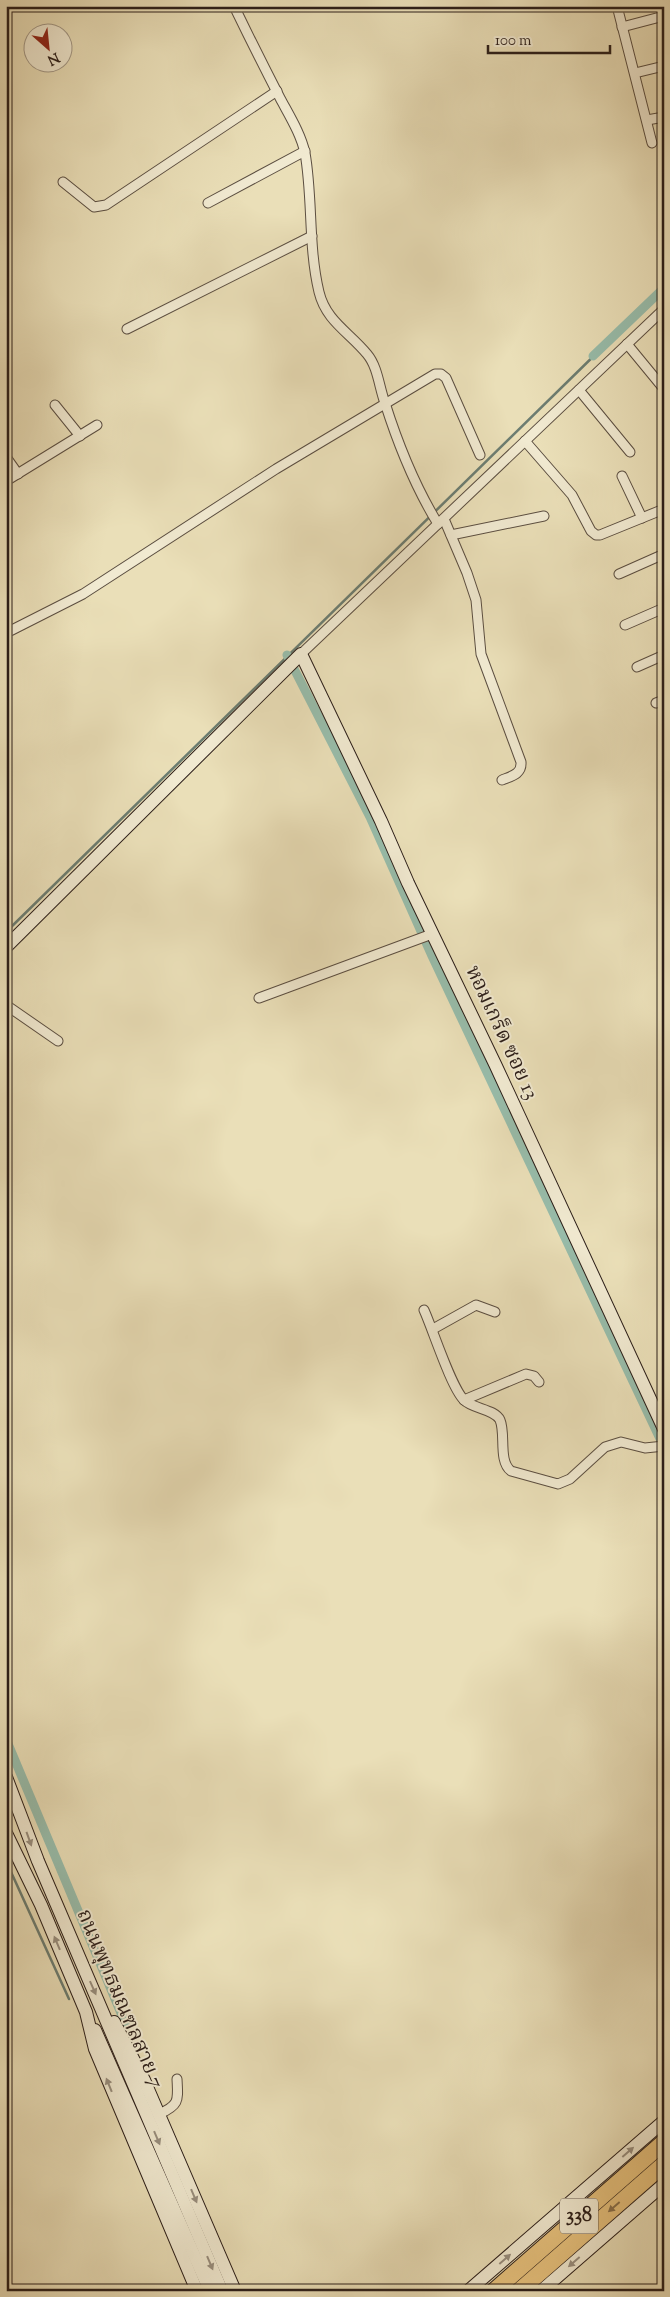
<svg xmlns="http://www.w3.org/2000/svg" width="670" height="2297" viewBox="0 0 670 2297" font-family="'Sorts Mill Goudy','Noto Serif Thai',serif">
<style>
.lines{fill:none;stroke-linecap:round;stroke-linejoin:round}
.stream{stroke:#6c7d71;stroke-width:2.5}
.canal{stroke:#98bdab;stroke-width:9}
.street-casing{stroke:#5b4e41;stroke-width:11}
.secondary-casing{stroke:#2b1e19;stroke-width:14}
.highway-casing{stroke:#2b1e19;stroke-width:18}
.street{stroke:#f1ead1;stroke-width:9}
.secondary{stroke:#f1ead1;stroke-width:12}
.highway{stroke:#e5c07c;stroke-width:16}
.oneway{fill:#988e7e}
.oneway2{fill:#886f4a}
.labels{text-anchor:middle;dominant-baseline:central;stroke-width:4;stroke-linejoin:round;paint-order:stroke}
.shield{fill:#f1ead1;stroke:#665b50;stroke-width:1}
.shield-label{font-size:20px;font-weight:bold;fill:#2b1e19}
.street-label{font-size:21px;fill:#2b1e19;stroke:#f1ead1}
</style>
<rect width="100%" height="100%" fill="#eadfb8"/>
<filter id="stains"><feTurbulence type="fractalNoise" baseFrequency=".004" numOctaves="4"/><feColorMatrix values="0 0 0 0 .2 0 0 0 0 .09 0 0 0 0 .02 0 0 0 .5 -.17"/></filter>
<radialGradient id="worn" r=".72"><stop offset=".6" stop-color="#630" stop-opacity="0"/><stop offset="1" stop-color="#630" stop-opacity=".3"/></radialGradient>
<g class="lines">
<!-- stream -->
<g class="stream">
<polyline points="6,932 607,343"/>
<polyline points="6,1861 69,1999"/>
</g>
<!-- canal -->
<g class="canal">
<polyline points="593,356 664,288"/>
<polyline points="287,655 370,817 432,956 664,1447"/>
<polyline points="6,1739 126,2025"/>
</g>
<!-- street casing -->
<g class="street-casing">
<g id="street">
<path d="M 234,6 C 249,37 264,67 280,98 C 289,115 301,134 305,153 C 313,198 308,246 319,292 C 326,321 349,332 367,354 C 378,367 379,387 385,403 C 398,444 416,488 438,524"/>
<polyline points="617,6 652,143"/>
<polyline points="622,27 664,16"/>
<polyline points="635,73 664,66"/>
<polyline points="647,120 664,117"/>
<polyline points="63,182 94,207 106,205 277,91"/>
<polyline points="208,203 305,151"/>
<polyline points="127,329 312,236"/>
<polyline points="627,344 664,389"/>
<polyline points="579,390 630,452"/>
<polyline points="55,405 80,436"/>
<polyline points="525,441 572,495 591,531 596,535 600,535 664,509"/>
<polyline points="6,457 18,474"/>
<polyline points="622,476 642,518"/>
<polyline points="6,481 97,425"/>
<path d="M 444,519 L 467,573 L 476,600 L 481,654 L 521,762 C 522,774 512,776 502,780"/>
<polyline points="451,535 544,516"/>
<polyline points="619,574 664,554"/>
<polyline points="625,625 664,608"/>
<polyline points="6,633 83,594 276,469 435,374 441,374 446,378 480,455"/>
<polyline points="301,654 664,309"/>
<polyline points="637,667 664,655"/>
<polyline points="656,703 664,700"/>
<polyline points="259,998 432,934"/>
<polyline points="6,1005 58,1041"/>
<path d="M 424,1310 C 433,1330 451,1387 464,1400 C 473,1409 495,1409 500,1420 C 506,1434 498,1461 511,1471 L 558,1484 L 570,1479 L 605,1447 L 621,1442 L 645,1448 L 664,1446"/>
<polyline points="433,1329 476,1305 495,1312"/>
<polyline points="464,1400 526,1374 534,1376 539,1382"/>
<path d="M 159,2114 C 180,2105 178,2100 177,2079"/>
</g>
</g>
<!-- secondary casing -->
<g class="secondary-casing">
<g id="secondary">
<polyline points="6,947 301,654 381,821 408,883 495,1064 664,1429"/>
<polyline points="6,1777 38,1861 222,2291"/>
<polyline points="6,1833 41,1905 86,2012 95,2049 197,2291"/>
<polyline points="114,2022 144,2080 235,2291"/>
<polyline points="95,2030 210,2291"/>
<polyline points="468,2291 664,2121"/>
<polyline points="541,2291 664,2184"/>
</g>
</g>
<!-- highway casing -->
<g class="highway-casing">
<g id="highway">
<polyline points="494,2291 664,2142"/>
<polyline points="519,2291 664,2164"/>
</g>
</g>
<!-- street -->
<use href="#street" class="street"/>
<!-- secondary -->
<use href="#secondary" class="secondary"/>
<!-- highway -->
<use href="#highway" class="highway"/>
</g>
<!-- one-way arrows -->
<defs><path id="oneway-solid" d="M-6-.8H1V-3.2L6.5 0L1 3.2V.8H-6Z" transform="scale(1.25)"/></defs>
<g class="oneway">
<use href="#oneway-solid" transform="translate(29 1839) rotate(70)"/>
<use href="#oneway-solid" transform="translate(57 1943) rotate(-113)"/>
<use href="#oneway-solid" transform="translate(93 1988) rotate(66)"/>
<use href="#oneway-solid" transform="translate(109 2085) rotate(-112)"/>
<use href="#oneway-solid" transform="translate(157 2138) rotate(67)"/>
<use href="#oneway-solid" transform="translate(628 2152) rotate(-41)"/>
<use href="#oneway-solid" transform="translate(194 2196) rotate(67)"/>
<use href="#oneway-solid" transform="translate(505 2259) rotate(-41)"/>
<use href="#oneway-solid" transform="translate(574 2262) rotate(139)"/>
<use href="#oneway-solid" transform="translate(210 2263) rotate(67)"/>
</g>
<use class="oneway2" href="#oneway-solid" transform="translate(614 2207) rotate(139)"/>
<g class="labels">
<!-- shield labels -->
<rect class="shield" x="560" y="2198.5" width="38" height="35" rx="4"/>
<g class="shield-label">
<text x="579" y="2216">338</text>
</g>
<!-- street labels -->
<g class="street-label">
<text transform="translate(501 1033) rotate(65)">หอมเกร็ด ซอย 13</text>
<text transform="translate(119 1999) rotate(67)">ถนนพุทธมณฑลสาย 7</text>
</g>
</g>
<!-- margin -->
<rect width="670" height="2297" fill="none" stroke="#eadfb8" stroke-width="25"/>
<rect x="8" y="8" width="655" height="2282" fill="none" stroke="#2b1e19" stroke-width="2.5"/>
<rect x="12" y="12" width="645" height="2272" fill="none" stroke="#2b1e19"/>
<!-- north arrow -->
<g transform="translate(48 48) rotate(153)"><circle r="24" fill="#f1ead1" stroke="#a29887"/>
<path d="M0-4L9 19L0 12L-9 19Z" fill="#8f2418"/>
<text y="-8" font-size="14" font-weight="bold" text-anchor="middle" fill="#2b1e19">N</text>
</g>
<!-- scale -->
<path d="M488 45v8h122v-8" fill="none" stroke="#2b1e19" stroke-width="2.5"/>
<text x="495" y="45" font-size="15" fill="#2b1e19" stroke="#f1ead1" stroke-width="4" paint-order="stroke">100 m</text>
<rect width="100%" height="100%" filter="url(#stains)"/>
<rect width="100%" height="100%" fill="url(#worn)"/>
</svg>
